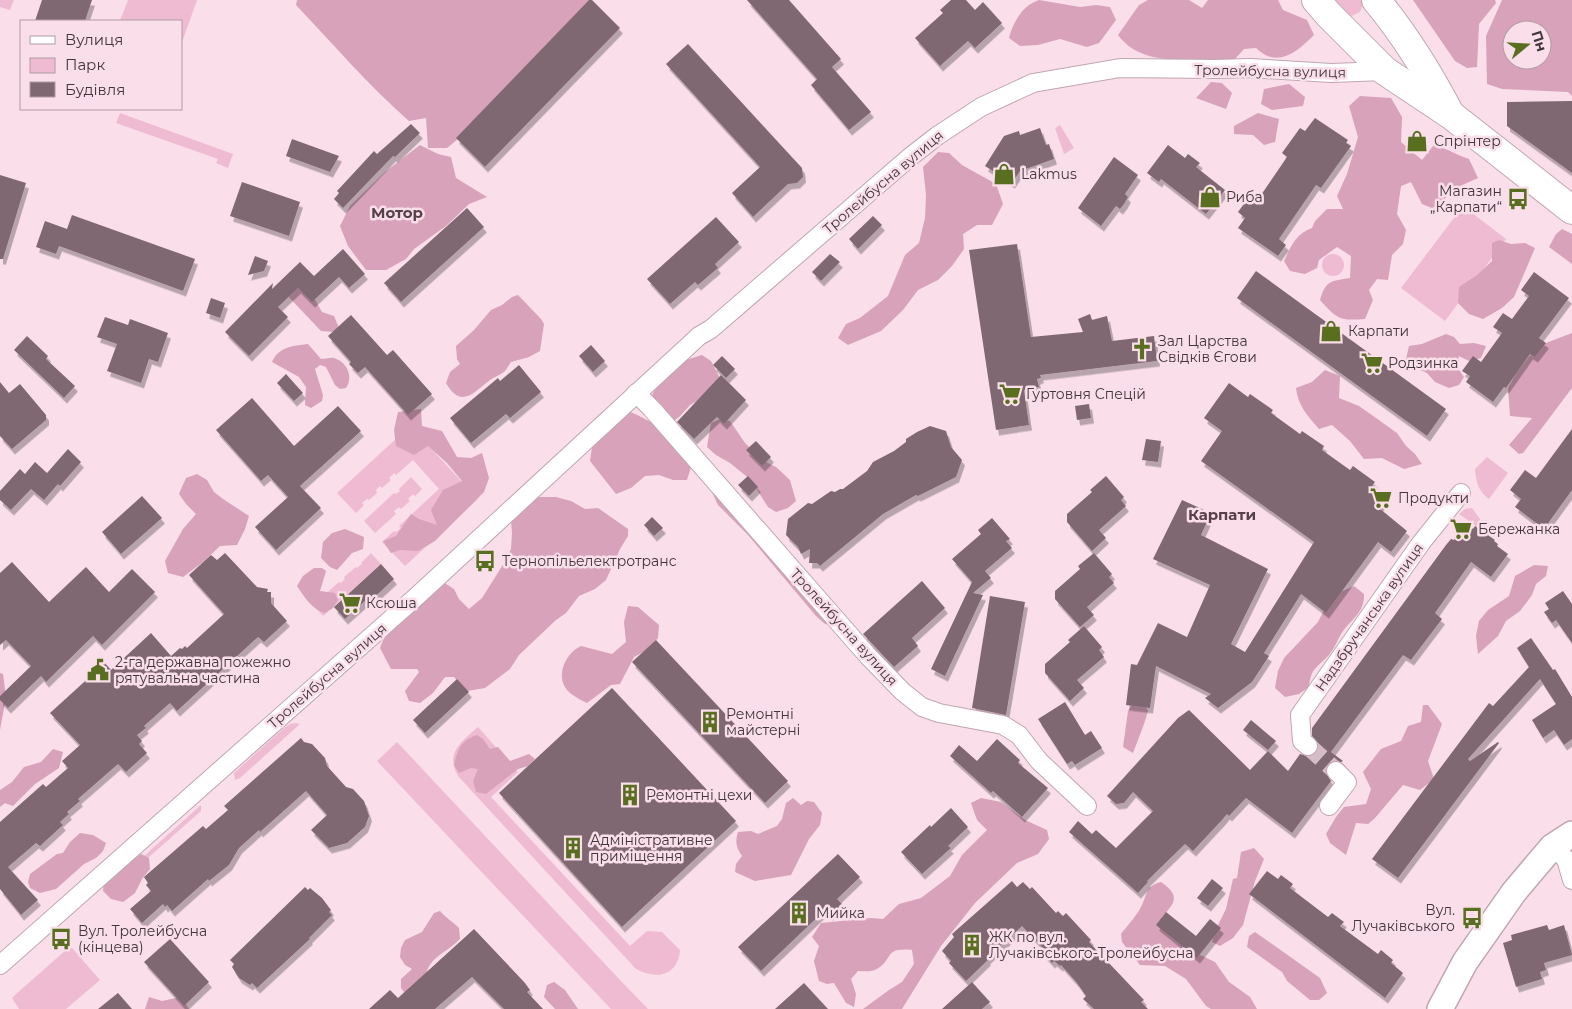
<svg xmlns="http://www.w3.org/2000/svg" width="1572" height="1009" viewBox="0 0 1572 1009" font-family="Montserrat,sans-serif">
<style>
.green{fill:#efbbd3}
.forest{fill:#d7a2ba;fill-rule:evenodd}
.building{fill:#806873;filter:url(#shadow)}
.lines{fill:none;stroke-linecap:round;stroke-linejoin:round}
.minor-tunnel{stroke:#d5bcc7;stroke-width:18;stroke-dasharray:18 9;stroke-linecap:butt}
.minor-casing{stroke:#c1a6b2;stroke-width:20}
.secondary-casing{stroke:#c1a6b2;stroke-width:28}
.primary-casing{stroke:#c1a6b2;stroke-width:30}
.minor{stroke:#fff;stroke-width:18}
.secondary{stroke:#fff;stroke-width:25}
.primary{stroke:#fff;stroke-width:28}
.labels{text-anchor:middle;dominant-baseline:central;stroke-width:5;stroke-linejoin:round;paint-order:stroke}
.street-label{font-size:14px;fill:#41363b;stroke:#fadeea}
.poi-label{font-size:14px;fill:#41363b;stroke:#fadeea;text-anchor:start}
.neighbourhood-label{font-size:15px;font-weight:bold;fill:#57404a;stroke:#fadeea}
</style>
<defs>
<filter id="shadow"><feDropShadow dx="3" dy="5.5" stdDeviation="0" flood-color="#0004"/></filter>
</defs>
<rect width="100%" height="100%" fill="#fadeea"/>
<!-- green -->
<g class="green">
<polygon points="0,0 14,0 10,10 0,7"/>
<polygon points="128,0 197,0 181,45 181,21 120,21"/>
<polygon points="1329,0 1364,0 1364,1 1360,12 1349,17"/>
<polygon points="120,113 233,154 228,168 216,163 218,159 116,123"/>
<polygon points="1060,125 1074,148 1064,154 1055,128"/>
<polygon points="1463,206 1506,239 1445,321 1401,288"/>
<circle cx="1333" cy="265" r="11"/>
<polygon points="410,426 478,499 405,566 382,542 394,531 396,532 401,528 399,526 439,489 413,460 396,475 394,473 389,478 391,480 382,488 380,486 376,490 377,493 369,500 367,499 362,503 364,505 356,513 337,493"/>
<path d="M 1487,457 L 1508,473 L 1489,499 C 1478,491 1476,482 1475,469 Z"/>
<polygon points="411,477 422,489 415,496 413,494 408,499 410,501 401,509 399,507 394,511 396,514 375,533 364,521 394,493 396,494 400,491 399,489"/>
<polygon points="1472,508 1480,519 1479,528 1459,514 1465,509"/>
<polygon points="371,553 381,564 323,616 313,605 339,582 341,583 345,579 344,577 356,567 357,568 362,564 361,563"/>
<polygon points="295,723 300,724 240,778 235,780 234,773 284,728 290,724"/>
<path d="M 478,727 L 518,772 L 491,797 L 630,946 L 647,931 L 662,932 L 680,950 C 678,976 656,980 636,969 L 458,776 C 445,753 461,742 478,727 Z"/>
<polygon points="397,742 620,980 648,1009 611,1009 377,761"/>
<polygon points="201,805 201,811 140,865 134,865"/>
<polygon points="72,948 100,980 66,1009 19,1009 12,998 15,995 66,950"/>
</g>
<!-- forest -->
<g class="forest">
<path d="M 297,0 L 591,0 L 469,130 L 447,148 L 428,148 L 426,118 L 409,121 C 368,85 333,44 296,5 Z"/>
<path d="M 1039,0 L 1080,7 L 1096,5 L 1110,7 L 1116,20 L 1099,43 L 1087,47 L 1060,39 L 1038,45 L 1020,46 L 1009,38 C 1013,22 1023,5 1039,0 Z"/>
<path d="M 1148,0 L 1189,0 L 1202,8 L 1208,0 L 1278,0 L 1283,10 L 1307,20 L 1314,35 C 1297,52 1277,69 1256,48 L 1244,49 L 1234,60 C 1195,57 1144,70 1118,35 L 1139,5 Z"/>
<polygon points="1413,0 1495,0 1496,3 1479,24 1477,67 1467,68 1455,61"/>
<path d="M 1502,0 L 1572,0 L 1572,96 L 1568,92 L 1502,89 L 1487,84 L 1486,36 ZM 1512,30 L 1542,30 L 1542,60 L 1512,60 Z"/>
<polygon points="1211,82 1222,83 1232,93 1226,109 1196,98"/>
<polygon points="1289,84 1305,97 1303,106 1272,110 1261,104 1264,89"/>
<path d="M 1360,96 L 1391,98 L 1402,117 L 1401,142 L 1422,160 L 1433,146 C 1446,147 1456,155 1469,159 L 1478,178 L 1451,190 L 1442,203 L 1432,208 L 1422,204 L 1411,182 L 1401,186 L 1397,214 L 1406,230 L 1403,244 L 1392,255 L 1388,280 L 1377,279 L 1369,290 L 1373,300 L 1365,319 C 1339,321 1337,319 1320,300 C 1326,280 1331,281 1350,278 L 1351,256 L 1337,247 L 1319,260 L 1317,268 L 1305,274 L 1290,271 L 1284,261 C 1291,247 1295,234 1312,228 L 1315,221 L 1327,209 L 1343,209 L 1337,196 L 1347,174 L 1358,137 L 1349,106 Z"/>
<polygon points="1258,113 1279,119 1275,142 1264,145 1253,135 1234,134 1234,126"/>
<polygon points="420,145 438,154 451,157 456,178 487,197 469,204 446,226 414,249 406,259 386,270 366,270 348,246 340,226 350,206 385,172"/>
<polygon points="938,152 949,153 962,165 996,184 1003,204 992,225 977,225 963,234 964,249 952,266 938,280 918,290 903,310 881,331 848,345 838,338 846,324 860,318 888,296 905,255 919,243 925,218 926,195 923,167"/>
<polygon points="1562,229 1572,234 1572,264 1549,247 1556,234"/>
<polygon points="1499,240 1511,244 1525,243 1535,248 1514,297 1502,308 1483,319 1469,314 1458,303 1459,287 1477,275 1492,261 1492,243"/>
<polygon points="296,287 313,296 322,312 334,316 339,328 334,332 321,331 286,294"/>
<path d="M 518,295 L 541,319 L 544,324 L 540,351 L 529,357 L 511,362 C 509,365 507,369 504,372 C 500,375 494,377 490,380 C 473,393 461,409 446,383 L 450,372 L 460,364 L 457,359 L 456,346 L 474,330 L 491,310 L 502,305 L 512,297 Z"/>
<polygon points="1572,333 1572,388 1523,453 1519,454 1509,445 1532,418 1510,416 1508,388 1517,372 1531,354 1546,343"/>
<polygon points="1446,334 1454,337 1460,344 1474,343 1486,346 1481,358 1469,361 1459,356 1456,366 1464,377 1459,385 1449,388 1435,382 1427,373 1414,367 1406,359 1409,346 1422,344"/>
<path d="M 308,344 L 321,359 C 325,359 331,357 334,358 C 347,362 354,377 346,388 L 340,389 L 335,385 L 326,367 L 320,365 L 315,369 L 323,395 L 322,401 L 311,408 L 305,405 L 306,387 L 299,377 L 272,362 C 279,346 294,346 308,344 Z"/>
<polygon points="702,355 711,361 720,378 701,399 690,405 680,416 671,423 651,397 658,384 686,360"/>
<path d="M 1325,370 L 1340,376 L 1339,398 L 1359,406 L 1397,433 L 1406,446 L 1415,454 L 1422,464 L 1404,469 L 1382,458 L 1364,459 L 1350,441 L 1332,425 L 1319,429 C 1308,416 1298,406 1296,388 L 1312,382 Z"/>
<polygon points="421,409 422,426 442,431 457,457 471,458 482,453 489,478 484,492 435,541 418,551 400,550 391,553 383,541 396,536 411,514 419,519 437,525 431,510 443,490 462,481 447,463 428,446 414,455 396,446 394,430 398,412"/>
<path d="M 628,411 C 660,424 673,437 691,467 L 687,480 L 673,480 L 659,475 L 645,476 L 631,488 L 616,494 L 590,461 L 592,447 Z"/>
<polygon points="720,419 730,421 745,443 764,461 776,467 790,480 796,501 788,508 776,512 768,507 751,480 730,463 716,455 707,447 711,423"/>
<polygon points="197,474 207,480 214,492 223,499 249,516 245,529 237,545 220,546 203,562 183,577 168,573 165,561 183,529 196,514 186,504 179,494 186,478"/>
<polygon points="717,485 833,625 825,624 816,616 748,535 718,505 712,492"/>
<polygon points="533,497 556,497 571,501 585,509 598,508 628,529 628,536 620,549 606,580 595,589 579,596 566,613 556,620 519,655 510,669 485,688 467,691 454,677 445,677 433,693 420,703 409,701 405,691 419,672 417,669 391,669 380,648 386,633 443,582 454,589 459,599 469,609 482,598 506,560 511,549 512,533 511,521"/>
<polygon points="345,529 364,537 363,549 352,553 337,570 330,567 321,558 323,542 332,533"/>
<polygon points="1534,565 1548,566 1546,576 1536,584 1532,595 1520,611 1506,621 1498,636 1478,654 1476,636 1479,621 1488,610 1509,596 1515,576"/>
<path d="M 314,568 L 322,568 L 326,571 L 320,591 L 335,593 L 338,600 L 333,608 L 325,613 C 312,610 304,596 297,586 L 303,576 Z"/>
<path d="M 1354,586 L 1364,594 C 1365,613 1350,620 1341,634 C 1337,641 1334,649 1329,655 C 1317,668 1311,667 1309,687 L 1299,694 L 1285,697 L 1275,688 L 1278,671 L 1284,658 L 1318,622 L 1331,596 Z"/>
<path d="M 628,606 L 638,607 L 659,625 L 658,638 L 649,649 L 634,657 L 620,684 L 611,685 L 587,703 C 581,700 571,695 567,690 C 555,675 566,653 581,646 L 612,654 L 626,642 L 624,622 Z"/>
<polygon points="0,673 3,674 6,697 0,730"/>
<polygon points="1136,698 1142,700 1148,711 1144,724 1133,753 1123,747 1128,711"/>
<polygon points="1423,705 1428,705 1442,724 1428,761 1434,779 1420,790 1403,785 1375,818 1368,824 1356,823 1346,855 1330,843 1326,834 1336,817 1344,807 1366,804 1371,789 1363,772 1381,749 1401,741 1408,726 1421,722"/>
<path d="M 477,735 L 483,739 L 490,749 L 498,747 L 510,761 L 529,754 L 535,759 L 528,766 L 518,769 L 486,794 L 476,792 L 473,781 L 478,769 L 471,768 L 459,773 L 454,765 C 458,749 460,741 477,735 Z"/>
<polygon points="53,749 63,752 59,768 35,784 13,806 5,803 0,807 0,790 12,782 24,767 41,762"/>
<path d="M 793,798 L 801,805 L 807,801 L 814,802 L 822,813 L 820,825 L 809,839 L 791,875 L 755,881 L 735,872 L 736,864 L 742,856 C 736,848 735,841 738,832 L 751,831 L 758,834 L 777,826 L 782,819 L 786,803 Z"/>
<path d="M 981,798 L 1001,802 L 1025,820 L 1047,830 L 1049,839 L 1038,854 L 1017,863 L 975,903 L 941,946 L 902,1009 L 863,1009 L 889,990 L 902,982 L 914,964 L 912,950 C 882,947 895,960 875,970 C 870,972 863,971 858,971 L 851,979 L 856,994 L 854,1007 L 846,1003 L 834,983 L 827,984 L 819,981 L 814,961 L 819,946 L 812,937 L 821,923 L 871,918 L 883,919 L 899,904 L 921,898 L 950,876 L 962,855 L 987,830 L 977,820 L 971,803 Z"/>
<polygon points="80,833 93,835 106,843 103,851 96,858 84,864 56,889 40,893 30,888 28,882 30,874 57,854 63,853 70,842"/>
<polygon points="1254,848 1264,859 1255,881 1243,925 1233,938 1220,946 1212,942 1215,931 1226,909 1233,879 1237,878 1241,852"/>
<polygon points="141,854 149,858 150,869 142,879 135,893 123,902 111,899 103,891 104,880 128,860 134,859"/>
<path d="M 1161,882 C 1181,896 1175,903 1162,917 L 1171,931 L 1194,952 L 1215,962 L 1229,982 L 1250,997 L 1257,1009 L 1211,1009 L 1206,1006 L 1186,979 L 1165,966 L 1140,965 L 1122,942 L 1121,934 C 1127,926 1138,914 1141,907 C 1147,896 1145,886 1161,882 Z"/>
<path d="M 440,911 C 446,918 453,922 459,928 L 460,939 C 441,958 425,956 425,987 L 408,997 L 401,988 L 401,979 L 412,969 L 405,965 L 400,957 L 401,948 L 405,940 L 422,932 L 434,913 Z"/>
<polygon points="1255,932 1320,978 1327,993 1319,1000 1310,1000 1287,981 1282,972 1247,947 1249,936"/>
<polygon points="554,982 565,990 578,1009 555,1009 544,997 547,985"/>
<polygon points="149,997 162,1001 181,997 189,1009 145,1009"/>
</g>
<!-- building -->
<g class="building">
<polygon points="42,0 92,0 85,21 35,21"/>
<polygon points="589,0 592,0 620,28 485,167 456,138"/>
<polygon points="747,0 789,0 841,59 832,67 871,112 849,130 811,85 817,79"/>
<polygon points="951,0 966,0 975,10 983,2 1002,23 975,48 968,41 940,66 915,38 943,13 940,10"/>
<polygon points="688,44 802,168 803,177 797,183 788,184 753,217 732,193 760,167 666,64"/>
<polygon points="1572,101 1572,173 1507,126 1507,102"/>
<polygon points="1315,118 1348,140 1346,143 1351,146 1321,188 1316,185 1279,239 1286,245 1278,256 1238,228 1245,218 1238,212 1252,193 1259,198 1287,157 1282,153 1300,128 1305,131"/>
<polygon points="411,124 420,133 395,157 393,156 343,208 334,199 339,193 337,191 374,151 377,154"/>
<polygon points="1040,128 1046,145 1049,144 1054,159 1020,171 1012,183 985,166 1004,136 1019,131 1020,135"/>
<polygon points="292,139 339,156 330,172 286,156"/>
<polygon points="1168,145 1185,158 1188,154 1200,163 1196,167 1225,190 1206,214 1161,179 1159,182 1147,173"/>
<polygon points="1114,157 1138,175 1125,194 1128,197 1124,204 1120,209 1116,206 1101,226 1078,208"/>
<polygon points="0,175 26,183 3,259 0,259"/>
<polygon points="242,182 300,202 289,236 230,216"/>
<polygon points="467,208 484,227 401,302 384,283"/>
<polygon points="72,215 195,259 183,291 59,246 56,254 36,247 45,221 67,229"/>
<polygon points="873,216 882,225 858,249 849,239"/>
<polygon points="716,217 739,242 715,264 718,268 698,285 695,282 670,304 647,279"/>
<polygon points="1017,244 1031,337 1083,332 1078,319 1090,314 1092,320 1107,316 1112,341 1154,336 1157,361 1040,375 1041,378 1037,379 1039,387 1024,390 1029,425 996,430 969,250"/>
<polygon points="343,249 365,274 349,288 339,277 312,302 298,288 278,307 288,317 249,356 225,332 273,283 272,289 300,262 314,276"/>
<polygon points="830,254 840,262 821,281 812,272"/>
<polygon points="255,256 268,261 264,271 248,275"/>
<polygon points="1256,271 1446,409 1427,436 1237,298"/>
<polygon points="1534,272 1569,298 1539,338 1546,343 1535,357 1530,354 1506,388 1504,387 1493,402 1466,382 1470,376 1462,371 1473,356 1481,362 1502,333 1493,327 1503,313 1512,319 1529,296 1521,290"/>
<polygon points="211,298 225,303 220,318 206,313"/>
<polygon points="351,315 387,355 393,350 432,394 408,415 365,367 358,373 349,364 351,362 328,336"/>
<polygon points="105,317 128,325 130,319 168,333 158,362 149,359 141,383 107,371 117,344 97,337"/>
<polygon points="27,336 48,356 46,359 75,386 64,398 14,350"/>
<polygon points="591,345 605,361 593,372 579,356"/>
<polygon points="722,356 735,369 726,378 713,365"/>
<polygon points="519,365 541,392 510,418 506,414 471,443 450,418 498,378 500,381"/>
<polygon points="286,374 303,393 294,401 277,383"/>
<polygon points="721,375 746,400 724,424 717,417 694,439 677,422"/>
<polygon points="0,382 9,393 20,384 46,415 46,420 12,449 0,436"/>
<polygon points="1229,383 1248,397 1250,394 1273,410 1271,413 1300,434 1302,431 1324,446 1322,450 1350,470 1353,466 1375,482 1372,486 1387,496 1379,508 1407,531 1391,552 1378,542 1326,613 1301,594 1264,653 1269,656 1252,682 1218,708 1205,698 1211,694 1156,666 1150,708 1126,705 1131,664 1137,665 1158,623 1187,637 1210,585 1153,559 1182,500 1211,513 1201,535 1268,569 1231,644 1245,652 1314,542 1201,461 1222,431 1204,418"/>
<polygon points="252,398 294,446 338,406 361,431 300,486 321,508 276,550 255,527 288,497 268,475 261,481 216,430"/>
<polygon points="1089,404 1091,418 1077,420 1075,406"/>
<polygon points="930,426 946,431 951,447 962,460 956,477 918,496 916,495 883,514 820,566 817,563 809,563 810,549 801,554 798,547 786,535 788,519 808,503 812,504 831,491 835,492 840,489 843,489 867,471 873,462 894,451 906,442 906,439 917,432"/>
<polygon points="1572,429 1572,490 1544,529 1515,507 1521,499 1510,490 1525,470 1536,478"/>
<polygon points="1146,439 1161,441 1158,462 1142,460"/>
<polygon points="756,441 771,457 762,466 746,450"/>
<polygon points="68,449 81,462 60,486 58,484 44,500 31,489 11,510 0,500 0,491 20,469 25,474 35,462 47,473"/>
<polygon points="748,476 758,487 749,496 738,485"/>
<polygon points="1106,476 1124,497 1121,500 1126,506 1099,530 1106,538 1092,551 1067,522 1067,514 1092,492 1090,490"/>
<polygon points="142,496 162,518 121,554 102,532"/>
<polygon points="652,517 663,528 654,536 644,525"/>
<polygon points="992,518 1010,539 1006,541 1012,548 985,571 991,578 973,593 983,595 945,676 931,669 972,582 952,559 981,534 978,530"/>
<polygon points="1466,523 1473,529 1475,526 1495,540 1494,541 1498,544 1497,546 1508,554 1491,577 1471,562 1435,613 1442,619 1411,660 1403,655 1331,752 1343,761 1341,762 1334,761 1328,764 1326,773 1331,781 1292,833 1246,798 1229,816 1227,814 1222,820 1193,851 1185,844 1147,881 1148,882 1138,893 1069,832 1078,821 1092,834 1096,830 1116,848 1153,811 1133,792 1124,803 1116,804 1107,796 1178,718 1189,710 1250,770 1268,751 1288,771 1300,754 1307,756 1316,753 1318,748 1318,743 1312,736 1312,728 1446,545 1451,539 1454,540"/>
<polygon points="225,553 257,587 268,589 267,592 271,592 271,603 287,621 264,642 258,637 177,711 170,703 144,726 146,728 137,735 142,741 139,744 147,753 126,772 118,764 78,799 80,801 67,812 69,814 60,822 63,825 40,846 36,843 8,867 38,900 21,915 0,889 0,822 43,784 46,787 68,768 62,761 80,745 50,713 105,663 111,670 151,633 171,656 180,648 182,649 185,646 187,648 224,614 189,575 211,555 217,560"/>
<polygon points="1094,553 1112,574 1109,577 1114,583 1087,607 1094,615 1080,627 1055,599 1055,591 1080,569 1078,566"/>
<polygon points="12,562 49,602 86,567 109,592 132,569 155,592 102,645 93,636 46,682 41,676 8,708 0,700 0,696 31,666 6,640 0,645 0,573"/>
<polygon points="381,564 394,579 368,603 365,601 345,619 334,607"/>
<polygon points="922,581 945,608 912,638 918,646 894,667 863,634"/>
<polygon points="1563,591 1572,604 1572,643 1556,620 1552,623 1544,612 1549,609 1545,603"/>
<polygon points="990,596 1025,602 1006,715 972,708"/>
<polygon points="1084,626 1102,647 1099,650 1104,657 1077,680 1084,688 1070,701 1045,673 1045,664 1070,642 1068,640"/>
<polygon points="1531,638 1553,670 1555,669 1572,697 1572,739 1564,745 1554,730 1543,738 1532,720 1556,704 1540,679 1468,759 1470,761 1498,742 1499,743 1398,878 1372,859 1489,703 1493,706 1529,667 1517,648"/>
<polygon points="656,640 788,781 765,803 632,662"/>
<polygon points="457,679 469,692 425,733 413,720"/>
<polygon points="612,688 736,821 622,927 499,793"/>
<polygon points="1065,702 1085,735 1091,731 1102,748 1075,765 1072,761 1067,764 1038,719"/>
<polygon points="1251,720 1276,741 1268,750 1243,730"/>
<polygon points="301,738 304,742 312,744 325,758 327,766 346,787 353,789 364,801 369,816 365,827 347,843 329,848 311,830 327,815 306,791 260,832 259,830 239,848 229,865 209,881 208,879 172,911 167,905 165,907 163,904 142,923 130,909 151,891 146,885 148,883 144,877 203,826 206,829 228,810 224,806"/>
<polygon points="997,739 1020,760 1018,763 1048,788 1022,817 993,791 991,793 950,756 959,745 977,761"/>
<polygon points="951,808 968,827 948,846 951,848 922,874 901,852 930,825 931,827"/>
<polygon points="838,854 860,877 837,899 842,904 830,915 825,910 761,971 738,947"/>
<polygon points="1267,871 1278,879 1281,875 1293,884 1290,888 1328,917 1332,913 1344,922 1340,926 1378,954 1381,950 1393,960 1391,963 1403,973 1385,998 1249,894"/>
<polygon points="1212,879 1223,888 1208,906 1197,898"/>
<polygon points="1012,881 1017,887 1023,882 1030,889 1032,887 1056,913 1058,911 1063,916 1066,913 1091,940 1089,942 1144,1000 1141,1002 1148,1009 1094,1009 1083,999 1086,996 1077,983 1061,965 1060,966 1054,961 1052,963 1040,950 1043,948 1022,926 987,959 988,960 966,981 949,963 951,961 942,951 954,937 952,934"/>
<polygon points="305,887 308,890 310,888 322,898 331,910 329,912 332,915 309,938 310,939 257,988 252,983 250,985 239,978 232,967 234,964 230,960"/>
<polygon points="1166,912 1196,936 1210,919 1221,928 1197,958 1156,925"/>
<polygon points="1547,925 1549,930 1564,925 1572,955 1544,963 1546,970 1540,972 1542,979 1516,987 1503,943 1512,940 1511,935"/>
<polygon points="474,929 525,983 530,990 527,992 543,1009 504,1009 472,977 435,1009 369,1009 390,990 398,998"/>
<polygon points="170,939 209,982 184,1006 144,962"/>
<polygon points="972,982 990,1002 982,1009 942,1009"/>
<polygon points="804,983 828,1009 775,1009"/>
<polygon points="118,993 132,1009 98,1009"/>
</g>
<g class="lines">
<!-- minor-tunnel -->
<polyline class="minor-tunnel" points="1308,746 1336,771"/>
<!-- minor casing -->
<g class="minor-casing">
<g id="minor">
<polyline points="636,393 652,409 868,656 903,692 922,707 939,713 1003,725 1019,735 1039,761 1087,806"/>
<polyline points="1308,746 1302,741 1300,715 1421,543 1461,493"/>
<polyline points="1329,806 1347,782 1336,771"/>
<polyline points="1552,847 1566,859 1572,880"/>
<polyline points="0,965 416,597 699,336 711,329 910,157 937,136 981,107 1033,83 1120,68 1215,69 1250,68 1331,73 1385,71"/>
</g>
</g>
<!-- secondary casing -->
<g class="secondary-casing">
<polyline id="secondary" points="1440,1009 1465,962 1514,892 1552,847 1572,834"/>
</g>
<!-- primary casing -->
<g class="primary-casing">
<g id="primary">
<polyline points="1316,0 1329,15 1385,71 1451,115 1572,210"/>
<path d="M 1376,0 C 1405,35 1428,72 1449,112"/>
</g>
</g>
<!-- minor -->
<use href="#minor" class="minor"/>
<!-- secondary -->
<use href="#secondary" class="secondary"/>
<!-- primary -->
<use href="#primary" class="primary"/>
</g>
<!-- icons -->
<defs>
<g id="shop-bare" transform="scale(1.725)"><path d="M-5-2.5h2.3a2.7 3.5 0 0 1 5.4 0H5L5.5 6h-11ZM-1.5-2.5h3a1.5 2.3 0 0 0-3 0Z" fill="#596f1f" stroke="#fadeea" stroke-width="2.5" paint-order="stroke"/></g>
<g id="bus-bare" transform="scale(1.725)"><path d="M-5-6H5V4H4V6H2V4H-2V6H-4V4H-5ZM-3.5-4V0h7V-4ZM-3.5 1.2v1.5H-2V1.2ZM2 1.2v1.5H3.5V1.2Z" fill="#596f1f" stroke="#fadeea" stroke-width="2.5" paint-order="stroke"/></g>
<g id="church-bare" transform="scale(1.725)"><path d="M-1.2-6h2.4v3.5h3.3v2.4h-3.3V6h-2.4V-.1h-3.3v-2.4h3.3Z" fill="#596f1f" stroke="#fadeea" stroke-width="2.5" paint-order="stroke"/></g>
<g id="supermarket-bare" transform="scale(1.725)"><path d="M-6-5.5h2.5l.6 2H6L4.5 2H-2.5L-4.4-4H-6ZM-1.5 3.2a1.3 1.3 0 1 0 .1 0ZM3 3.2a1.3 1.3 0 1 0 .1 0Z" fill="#596f1f" stroke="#fadeea" stroke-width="2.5" paint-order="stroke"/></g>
<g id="civic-bare" transform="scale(1.725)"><path d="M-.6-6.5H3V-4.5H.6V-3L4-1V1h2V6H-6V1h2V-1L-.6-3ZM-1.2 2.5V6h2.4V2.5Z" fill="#596f1f" stroke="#fadeea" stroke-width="2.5" paint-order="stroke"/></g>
<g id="building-bare" transform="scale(1.725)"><path d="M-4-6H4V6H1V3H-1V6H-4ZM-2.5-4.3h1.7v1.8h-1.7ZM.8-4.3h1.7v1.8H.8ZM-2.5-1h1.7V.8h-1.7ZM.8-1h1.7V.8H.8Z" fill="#596f1f" stroke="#fadeea" stroke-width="2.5" paint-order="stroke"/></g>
</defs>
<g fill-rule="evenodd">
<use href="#shop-bare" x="1417" y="141"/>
<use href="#shop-bare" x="1004" y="174"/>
<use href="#shop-bare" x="1210" y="197"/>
<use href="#bus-bare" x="1518" y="199"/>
<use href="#shop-bare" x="1331" y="331"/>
<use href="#church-bare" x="1142" y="349"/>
<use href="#supermarket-bare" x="1372" y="363"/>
<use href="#supermarket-bare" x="1010" y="394"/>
<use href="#supermarket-bare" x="1381" y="498"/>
<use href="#supermarket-bare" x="1461" y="529"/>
<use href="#bus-bare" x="485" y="561"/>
<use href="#supermarket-bare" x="350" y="603"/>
<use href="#civic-bare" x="98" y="670"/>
<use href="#building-bare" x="710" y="722"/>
<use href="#building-bare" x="630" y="795"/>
<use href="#building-bare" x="573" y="848"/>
<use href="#building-bare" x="799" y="913"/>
<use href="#bus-bare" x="1472" y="918"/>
<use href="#bus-bare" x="61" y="939"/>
<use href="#building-bare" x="972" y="945"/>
</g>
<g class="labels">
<!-- street labels -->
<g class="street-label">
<text transform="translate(1270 71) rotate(1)">Тролейбусна вулиця</text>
<text transform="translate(883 182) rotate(-40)">Тролейбусна вулиця</text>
<text transform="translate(1369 617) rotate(-55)">Надзбручанська вулиця</text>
<text transform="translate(844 627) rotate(48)">Тролейбусна вулиця</text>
<text transform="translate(327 676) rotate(-41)">Тролейбусна вулиця</text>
</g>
<!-- poi labels -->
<g class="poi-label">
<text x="1434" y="141">Спрінтер</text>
<text x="1021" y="174">Lakmus</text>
<text x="1502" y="191" text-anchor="end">Магазин<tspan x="1502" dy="16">„Карпати“</tspan></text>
<text x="1226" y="197">Риба</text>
<text x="1348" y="331">Карпати</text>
<text x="1158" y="341">Зал Царства<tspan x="1158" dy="16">Свідків Єгови</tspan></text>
<text x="1388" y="363">Родзинка</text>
<text x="1026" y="394">Гуртовня Спецій</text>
<text x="1398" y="498">Продукти</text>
<text x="1478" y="529">Бережанка</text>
<text x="502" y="561">Тернопільелектротранс</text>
<text x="366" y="603">Ксюша</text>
<text x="115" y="662">2-га державна пожежно<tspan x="115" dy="16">рятувальна частина</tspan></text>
<text x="726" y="714">Ремонтні<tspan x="726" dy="16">майстерні</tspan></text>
<text x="646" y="795">Ремонтні цехи</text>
<text x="590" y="840">Адміністративне<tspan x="590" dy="16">приміщення</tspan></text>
<text x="1455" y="910" text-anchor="end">Вул.<tspan x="1455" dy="16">Лучаківського</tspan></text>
<text x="816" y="913">Мийка</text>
<text x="78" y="931">Вул. Тролейбусна<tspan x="78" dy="16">(кінцева)</tspan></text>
<text x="989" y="937">ЖК по вул.<tspan x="989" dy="16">Лучаківського-Тролейбусна</tspan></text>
</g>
<!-- neighbourhood labels -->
<g class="neighbourhood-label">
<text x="397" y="212">Мотор</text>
<text x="1222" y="514">Карпати</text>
</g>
</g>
<!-- legend -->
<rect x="20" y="20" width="162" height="90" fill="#fadeea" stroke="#b09ba4"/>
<rect x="30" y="36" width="25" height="8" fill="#ffffff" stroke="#b09ba4"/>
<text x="65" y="45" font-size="15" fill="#41363b">Вулиця</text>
<rect x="30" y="58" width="25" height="15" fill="#efbbd3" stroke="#b09ba4"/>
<text x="65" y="70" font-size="15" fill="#41363b">Парк</text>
<rect x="30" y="82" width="25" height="15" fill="#806873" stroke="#b09ba4"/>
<text x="65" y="95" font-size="15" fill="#41363b">Будівля</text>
<!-- north arrow -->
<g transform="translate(1527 45) rotate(72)"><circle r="24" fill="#fadeea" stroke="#b09ba4"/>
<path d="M0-4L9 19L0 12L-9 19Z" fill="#596f1f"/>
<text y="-8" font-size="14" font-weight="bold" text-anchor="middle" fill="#41363b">Пн</text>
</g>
</svg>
